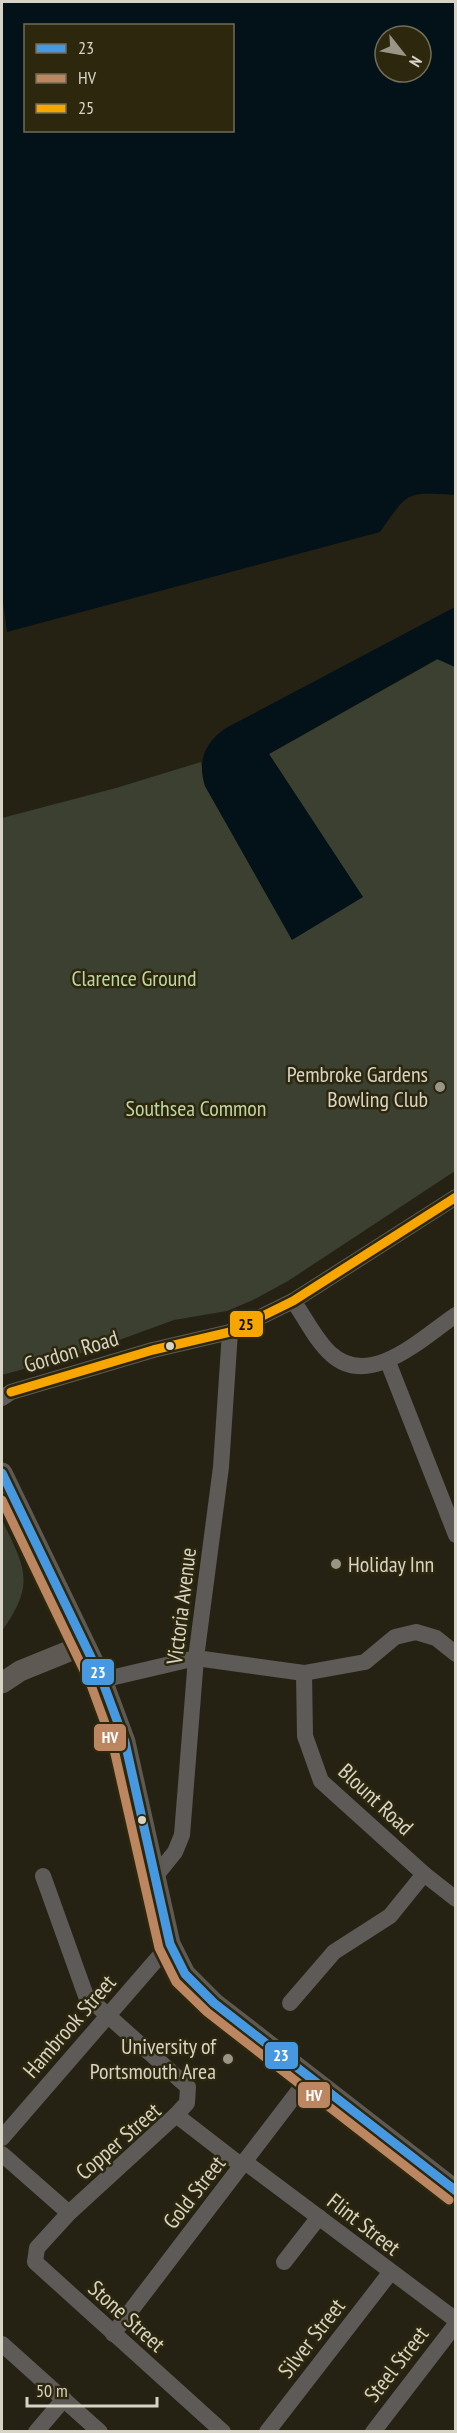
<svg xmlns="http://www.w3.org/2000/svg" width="457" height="2433" viewBox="0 0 457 2433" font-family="'PT Sans Narrow',sans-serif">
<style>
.green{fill:#3b4031}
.water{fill:#031219;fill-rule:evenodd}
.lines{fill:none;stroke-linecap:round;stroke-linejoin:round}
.minor{stroke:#5e5a57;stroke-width:16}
.major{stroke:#5f5954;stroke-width:21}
.bus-1-casing{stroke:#2c270d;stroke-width:14}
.bus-2-casing{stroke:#2c270d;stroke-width:14}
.bus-3-casing{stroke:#2c270d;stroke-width:14}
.bus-1{stroke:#4699e1;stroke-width:9}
.bus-2{stroke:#bb8660;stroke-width:9}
.bus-3{stroke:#f7a600;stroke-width:9}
.poi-dot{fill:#999687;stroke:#2c270d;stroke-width:2}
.bus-dot{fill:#d7d4c5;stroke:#2c270d;stroke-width:2}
.labels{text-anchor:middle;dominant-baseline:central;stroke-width:5;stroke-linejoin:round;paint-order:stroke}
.park-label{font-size:22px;fill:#bed6a4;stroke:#2c270d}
.poi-label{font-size:22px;fill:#d7d4c5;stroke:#2c270d;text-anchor:end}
.street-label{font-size:22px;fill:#d7d4c5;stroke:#2c270d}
.line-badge{stroke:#2c270d;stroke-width:2}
.badge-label{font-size:16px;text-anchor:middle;font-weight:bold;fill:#fff}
.pale-badge-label{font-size:16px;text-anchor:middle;font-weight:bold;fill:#111}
</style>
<rect width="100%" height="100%" fill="#252214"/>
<!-- green -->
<g class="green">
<polygon points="438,659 455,667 455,1171 288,1281 253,1300 227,1311 174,1320 89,1351 2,1375 2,818 116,788 201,762 205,786 292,939 362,896 269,754"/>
<path d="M 2,1520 C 25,1568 36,1583 2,1631 Z"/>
</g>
<!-- water -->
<g class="water">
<path d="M 2,2 L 455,2 L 455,495 C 405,492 409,491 380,532 L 7,632 L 2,595 ZM 26,26 L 232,26 L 232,130 L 26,130 ZM 385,36 L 421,36 L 421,72 L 385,72 Z"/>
<path d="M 455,607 L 455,667 L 437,659 L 269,754 L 363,897 L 292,940 L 205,786 C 197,761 205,742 226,728 Z"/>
</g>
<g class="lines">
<!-- minor -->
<g class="minor">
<path d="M 293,1301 C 305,1317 316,1341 331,1354 C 370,1390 423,1337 456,1315"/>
<polyline points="388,1362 456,1535"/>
<polyline points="2,1398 11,1392 153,1350 230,1332 293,1301 456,1197"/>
<polyline points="304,1673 305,1736 321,1781 424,1874 456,1899"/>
<polyline points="102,1680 196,1658 304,1673 365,1662 395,1637 416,1632 436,1638 456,1654"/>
<polyline points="43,1876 86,1996 188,2087 187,2103 176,2115"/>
<polyline points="154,1878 175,1852 182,1835 196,1658 221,1467 230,1332"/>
<polyline points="290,2003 334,1952 390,1916 424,1874"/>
<polyline points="2,2138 170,1944"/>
<polyline points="2,2154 69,2213"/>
<polyline points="245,2162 456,2320"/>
<polyline points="284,2262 319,2217"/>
<polyline points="113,2334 309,2077"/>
<polyline points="2,2344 100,2432"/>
<polyline points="36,2432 64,2399"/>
<polyline points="223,2432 35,2262 37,2248 69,2213 176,2115 242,2166"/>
<polyline points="267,2432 390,2273"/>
<polyline points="373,2432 456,2324"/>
</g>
<!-- major -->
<g class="major">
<polyline points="2,1473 102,1680 125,1742 170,1944 185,1974 214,2003 456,2191"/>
<polyline points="2,1683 20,1671 84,1645"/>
</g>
<!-- bus-1 casing -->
<g class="bus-1-casing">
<polyline id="bus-1" points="2,1473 102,1680 125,1742 170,1944 185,1974 214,2003 456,2191"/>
</g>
<!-- bus-2 casing -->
<g class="bus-2-casing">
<polyline id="bus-2" points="2,1500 91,1685 113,1745 159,1948 176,1982 207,2012 449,2200"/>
</g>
<!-- bus-3 casing -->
<g class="bus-3-casing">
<polyline id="bus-3" points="11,1392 153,1350 230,1332 293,1301 456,1197"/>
</g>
<!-- bus-1 -->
<use href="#bus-1" class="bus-1"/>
<!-- bus-2 -->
<use href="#bus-2" class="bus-2"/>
<!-- bus-3 -->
<use href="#bus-3" class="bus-3"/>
</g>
<!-- markers -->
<g class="poi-dot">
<circle cx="440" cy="1087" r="6"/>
<circle cx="336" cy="1564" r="6"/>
<circle cx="228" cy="2059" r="6"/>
</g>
<g class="bus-dot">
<circle cx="170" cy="1346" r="5"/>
<circle cx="142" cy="1820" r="5"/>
</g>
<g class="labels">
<!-- park labels -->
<g class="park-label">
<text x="134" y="978">Clarence Ground</text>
<text x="196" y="1108">Southsea Common</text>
</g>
<!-- poi labels -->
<g class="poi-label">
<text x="428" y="1074">Pembroke Gardens<tspan x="428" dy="25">Bowling Club</tspan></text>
<text x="348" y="1564" text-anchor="start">Holiday Inn</text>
<text x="216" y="2046">University of<tspan x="216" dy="25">Portsmouth Area</tspan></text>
</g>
<!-- street labels -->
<g class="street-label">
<text transform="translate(71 1351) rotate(-17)">Gordon Road</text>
<text transform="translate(181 1606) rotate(-83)">Victoria Avenue</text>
<text transform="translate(376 1799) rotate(43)">Blount Road</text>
<text transform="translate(69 2026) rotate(-49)">Hambrook Street</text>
<text transform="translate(118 2141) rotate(-41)">Copper Street</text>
<text transform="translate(194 2192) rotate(-52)">Gold Street</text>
<text transform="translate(364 2224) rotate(38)">Flint Street</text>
<text transform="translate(127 2316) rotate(42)">Stone Street</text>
<text transform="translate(311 2338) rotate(-52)">Silver Street</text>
<text transform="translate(396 2364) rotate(-52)">Steel Street</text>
</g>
</g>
<g class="line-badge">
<rect x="229" y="1310" width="35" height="28" rx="6" fill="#f7a600"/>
<rect x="81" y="1658" width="34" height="28" rx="6" fill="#4699e1"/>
<rect x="93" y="1723" width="34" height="29" rx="6" fill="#bb8660"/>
<rect x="264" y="2041" width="35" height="29" rx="6" fill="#4699e1"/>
<rect x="297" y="2081" width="34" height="28" rx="6" fill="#bb8660"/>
</g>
<g class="badge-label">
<text x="98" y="1678">23</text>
<text x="110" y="1743">HV</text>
<text x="281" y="2061">23</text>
<text x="314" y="2101">HV</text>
</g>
<g class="pale-badge-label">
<text x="246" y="1330">25</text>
</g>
<!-- border -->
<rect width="457" height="2433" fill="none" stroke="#d7d4c5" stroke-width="6"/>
<!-- legend -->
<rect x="24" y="24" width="210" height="108" fill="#2c270d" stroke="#706c57" stroke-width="1.5"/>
<rect x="36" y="44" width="30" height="9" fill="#4699e1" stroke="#706c57" stroke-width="1.5"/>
<text x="78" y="54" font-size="18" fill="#d7d4c5">23</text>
<rect x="36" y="74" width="30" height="9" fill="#bb8660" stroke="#706c57" stroke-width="1.5"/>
<text x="78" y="84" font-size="18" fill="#d7d4c5">HV</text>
<rect x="36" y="104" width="30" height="9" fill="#f7a600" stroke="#706c57" stroke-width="1.5"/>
<text x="78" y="114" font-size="18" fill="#d7d4c5">25</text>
<!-- north arrow -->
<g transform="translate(403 54) rotate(121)"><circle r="28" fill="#2c270d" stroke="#706c57" stroke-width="1.5"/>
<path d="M0-4.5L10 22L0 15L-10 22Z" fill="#999687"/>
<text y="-9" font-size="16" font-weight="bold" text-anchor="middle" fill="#d7d4c5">N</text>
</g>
<!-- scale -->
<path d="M27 2397v9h130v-9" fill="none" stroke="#d7d4c5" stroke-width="3"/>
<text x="36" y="2397" font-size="18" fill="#d7d4c5" stroke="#2c270d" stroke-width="4.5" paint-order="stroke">50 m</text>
</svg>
